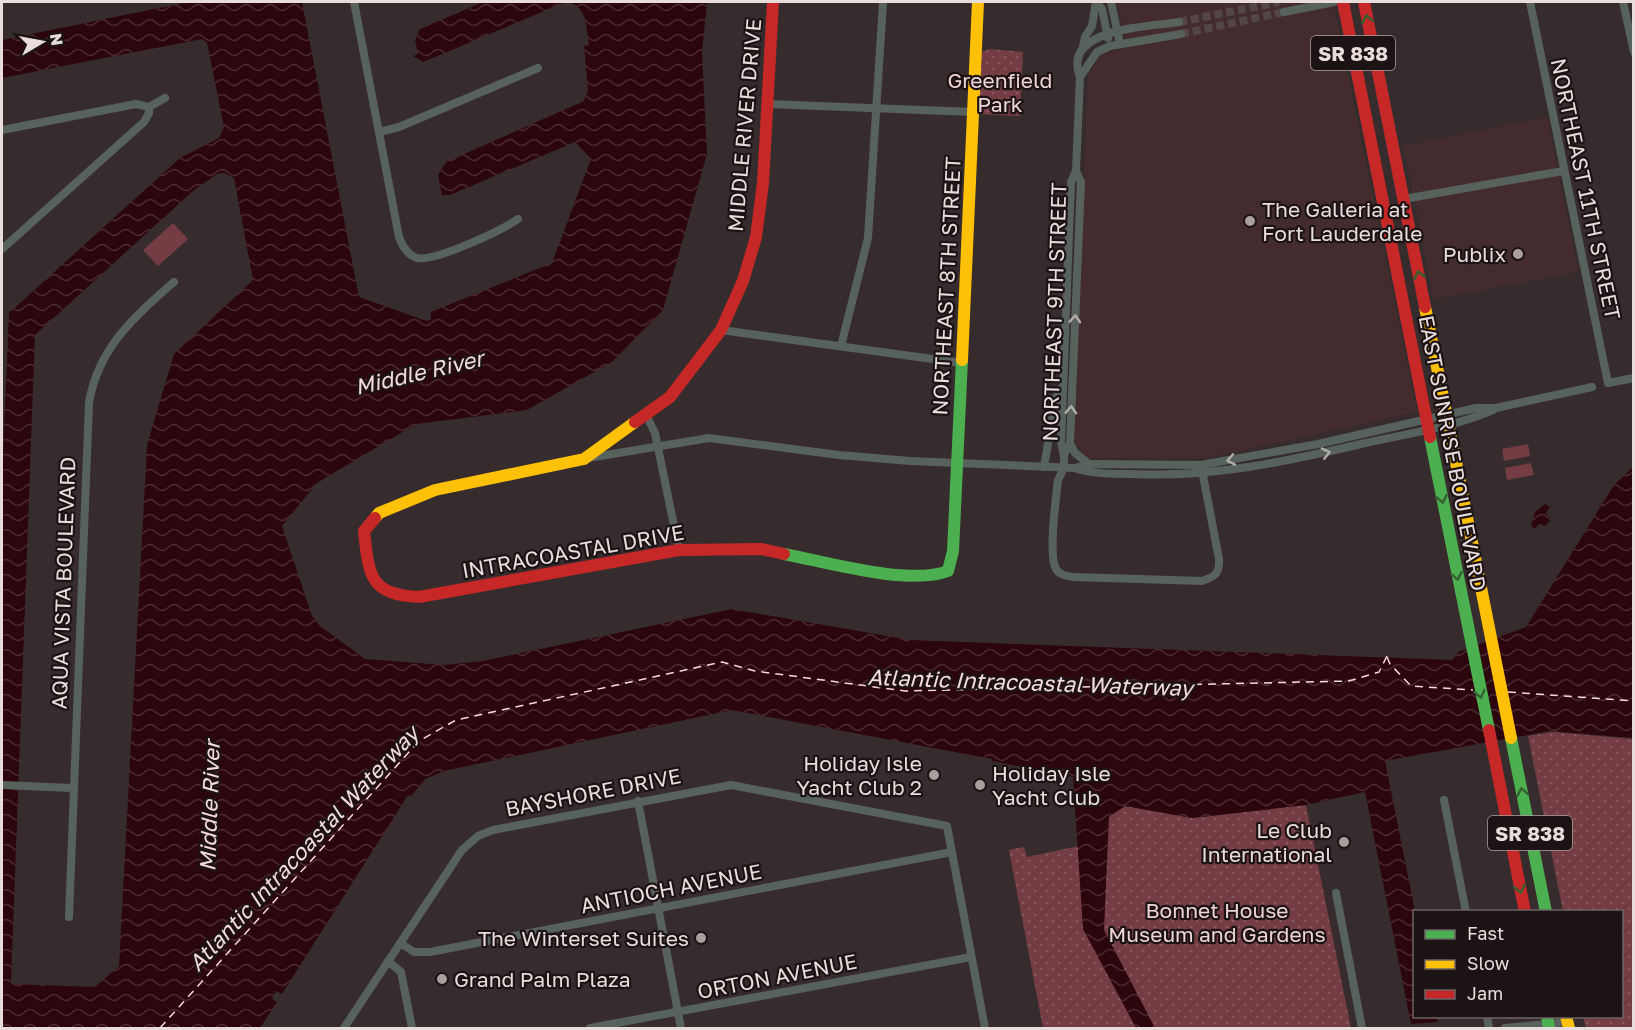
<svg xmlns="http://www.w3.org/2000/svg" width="1635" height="1030" viewBox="0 0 1635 1030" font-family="'Golos Text',sans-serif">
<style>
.built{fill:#442c2e}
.green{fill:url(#green-dots)}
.pitch{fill:#743c43}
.water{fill:url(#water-waves);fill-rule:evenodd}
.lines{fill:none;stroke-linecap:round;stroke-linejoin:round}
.ferry{stroke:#f4dadc;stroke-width:1.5;stroke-dasharray:8 6;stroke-linecap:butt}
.street-tunnel{stroke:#524647;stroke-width:8;stroke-dasharray:8 4;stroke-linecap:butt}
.street{stroke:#58625c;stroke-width:8}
.fast{stroke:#4caf50;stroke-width:12}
.slow{stroke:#ffc107;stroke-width:12}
.jam{stroke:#c62828;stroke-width:12}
.oneway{stroke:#346132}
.oneway2{stroke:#afaba9}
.poi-dot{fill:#ab9e9f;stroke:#1c1314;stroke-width:2}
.labels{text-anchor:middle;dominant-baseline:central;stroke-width:4.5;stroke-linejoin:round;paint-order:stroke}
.shield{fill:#1c1314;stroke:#aca0a1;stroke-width:1.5}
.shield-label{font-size:20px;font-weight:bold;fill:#e9dcdd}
.park-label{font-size:21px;fill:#eed4d6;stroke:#1c1314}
.street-label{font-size:21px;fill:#e9dcdd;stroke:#1c1314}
.poi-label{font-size:21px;fill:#e9dcdd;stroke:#1c1314;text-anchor:end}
.water-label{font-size:22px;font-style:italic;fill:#f4dadc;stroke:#1c1314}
</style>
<defs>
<pattern id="green-dots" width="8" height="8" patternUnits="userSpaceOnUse" patternTransform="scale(1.5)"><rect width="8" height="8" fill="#743c43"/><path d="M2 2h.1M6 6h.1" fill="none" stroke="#88585e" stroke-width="1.8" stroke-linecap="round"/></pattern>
<pattern id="water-waves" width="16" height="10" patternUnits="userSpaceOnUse" patternTransform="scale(1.5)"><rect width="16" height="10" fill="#2c060d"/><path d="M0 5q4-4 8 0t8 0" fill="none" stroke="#4b2a30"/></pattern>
</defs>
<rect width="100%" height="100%" fill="#372c2d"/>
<!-- built -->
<g class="built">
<polygon points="1117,2 1333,2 1417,412 1207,458 1086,458 1075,441 1088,77 1100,55 1127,48"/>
<polygon points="1547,117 1578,272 1434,299 1404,146"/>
</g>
<!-- green -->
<g class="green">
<polygon points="990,49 1023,52 1020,116 978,114 981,52"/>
<polygon points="1553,732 1633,739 1633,1028 1586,1028 1583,1017 1622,1016 1622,912 1563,911 1528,736"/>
<polygon points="1306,805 1351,1028 1043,1028 1009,850 1024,847 1027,857 1107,840 1108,817 1125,806 1192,818"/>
</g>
<!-- pitch -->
<g class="pitch">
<polygon points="173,223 188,239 158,266 143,250"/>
<polygon points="1528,444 1530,456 1504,461 1502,449"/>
<polygon points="1531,463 1534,475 1507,480 1505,468"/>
</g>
<!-- water -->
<g class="water">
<path d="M 188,2 L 302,2 L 359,297 L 427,321 L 431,319 L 431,312 L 552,263 L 591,159 L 575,142 L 450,195 L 442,195 L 438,175 L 446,162 L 584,101 L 588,90 L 584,46 L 589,45 C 586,27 588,5 566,2 L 423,62 L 413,56 L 418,54 L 415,40 L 420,29 L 483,2 L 707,2 L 702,53 L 707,154 L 663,310 L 612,362 L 527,410 L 416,424 L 317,483 L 282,526 L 312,616 L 320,626 L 365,659 L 444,665 L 483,661 L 732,609 L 910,640 L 1453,660 L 1458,652 L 1526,627 L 1614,485 L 1633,467 L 1633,738 L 1550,731 L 1385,761 L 1415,911 L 1414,1016 L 1436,1017 L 1438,1022 L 1411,1024 L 1365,792 L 1306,805 L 1192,818 L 1125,806 L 1109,817 L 1104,930 L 1155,1028 L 1136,1028 L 1083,929 L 1073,777 L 992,761 L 992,759 L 732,710 L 444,771 L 425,779 L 411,796 L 408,795 L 282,994 L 276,991 L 272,999 L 277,1002 L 260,1028 L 2,1028 L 2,476 L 9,313 L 180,158 L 219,138 L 224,127 L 207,43 L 202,39 L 2,78 L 2,40 ZM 224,173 L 234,178 L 253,280 L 174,354 L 147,445 L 119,966 L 95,987 L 11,984 L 35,335 L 193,191 L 217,174 Z"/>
<polygon points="1545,504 1550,507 1546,513 1551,519 1546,526 1539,524 1535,529 1531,526 1535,512"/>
</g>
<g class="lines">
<!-- ferry -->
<g class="ferry">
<polyline points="1387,657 1390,664 1411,686 1473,690"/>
<polyline points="1508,692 1634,701"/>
<polyline points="160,1028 419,741 456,720 722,662 755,671 905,691 1349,681 1379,672 1387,656"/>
</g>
<!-- street-tunnel -->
<g class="street-tunnel">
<polyline points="1179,22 1279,2"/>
<polyline points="1181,34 1284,12"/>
</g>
<!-- street -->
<g class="street">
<path d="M 354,2 L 399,237 C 402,245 407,255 417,258 C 435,262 502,230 518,219"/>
<polyline points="1096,2 1102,9 1108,38"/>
<polyline points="1111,2 1120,44"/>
<polyline points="1530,2 1608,383 1634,378"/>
<polyline points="1623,2 1634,52"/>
<polyline points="1284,12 1334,2"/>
<path d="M 1179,22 C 1148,27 1061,28 1080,77 L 1076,171 L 1071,182 L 1061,442 C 1065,457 1066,467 1058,480 C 1056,498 1048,555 1056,569 C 1060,575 1066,576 1073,577 L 1202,581 C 1214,577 1220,574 1219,559 L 1201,465"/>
<polyline points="1083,46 1085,37 1092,26 1096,2"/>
<polyline points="1080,77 1097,52 1110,46 1181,34"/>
<polyline points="767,104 973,112"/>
<polyline points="149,107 165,98"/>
<polyline points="2,130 136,104 149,107"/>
<polyline points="379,132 399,127 538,68"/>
<polyline points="1404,199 1563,171"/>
<polyline points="2,249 144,122 149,113 149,107"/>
<polyline points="721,330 962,363"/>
<polyline points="841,346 868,238 883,2"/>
<polyline points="646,415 655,433 679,550"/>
<polyline points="1070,443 1075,453 1089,464"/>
<polyline points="1064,455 1070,443 1081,182 1076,171"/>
<polyline points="588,458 709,438 839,455 910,461 1075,468 1089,464 1201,465 1318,444 1476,408 1496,408 1592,387"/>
<polyline points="1044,467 1056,397 1061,389"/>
<path d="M 1077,469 C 1094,474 1113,474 1131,474 C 1210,478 1284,462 1361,444 C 1405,434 1451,428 1493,410"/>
<polyline points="2,785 72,788"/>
<polyline points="1444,800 1466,912"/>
<polyline points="638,801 681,1028"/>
<polyline points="1336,893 1362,1028"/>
<path d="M 69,917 L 89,403 C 98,348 134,317 174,282"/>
<polyline points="400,943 414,952 430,952 952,852"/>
<polyline points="388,961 401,972 412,1028"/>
<polyline points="1487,1016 1489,1028"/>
<polyline points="344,1028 462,850 478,836 493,830 731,785 947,826 985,1028"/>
<polyline points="590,1028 971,957"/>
<polyline points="1505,1028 1568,1022"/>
</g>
<!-- fast -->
<g class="fast">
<polyline points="1430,437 1489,730"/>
<path d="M 784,554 C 826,562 909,586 948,571 L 953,551 L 962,360"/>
<polyline points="1511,738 1546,912"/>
<polyline points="1547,1016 1549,1028"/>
</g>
<!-- slow -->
<g class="slow">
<polyline points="1425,307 1511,738"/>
<polyline points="962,360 978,2"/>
<polyline points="375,518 379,513 435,490 584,459 635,422"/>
<polyline points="1566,1016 1569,1028"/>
</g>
<!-- jam -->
<g class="jam">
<polyline points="1343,2 1430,437"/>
<polyline points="1364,2 1425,307"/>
<polyline points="635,422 670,397 721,330 743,281 756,237 763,183 773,2"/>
<path d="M 375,518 L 364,531 C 369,576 369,594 419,597 L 679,550 L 762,549 L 784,554"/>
<polyline points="1489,730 1525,912"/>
</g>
</g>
<!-- one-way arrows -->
<defs><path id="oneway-chevron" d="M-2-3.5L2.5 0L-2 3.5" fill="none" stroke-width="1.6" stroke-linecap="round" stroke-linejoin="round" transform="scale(1.5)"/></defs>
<g class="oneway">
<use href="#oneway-chevron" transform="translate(1367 19) rotate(-101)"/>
<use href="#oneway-chevron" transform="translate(1419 275) rotate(-101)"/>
<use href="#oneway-chevron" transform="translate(1442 499) rotate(79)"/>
<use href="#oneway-chevron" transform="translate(1457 576) rotate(79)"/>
<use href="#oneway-chevron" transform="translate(1480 694) rotate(78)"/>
<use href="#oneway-chevron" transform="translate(1522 792) rotate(-101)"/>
<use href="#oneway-chevron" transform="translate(1520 889) rotate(78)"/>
</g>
<g class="oneway2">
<use href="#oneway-chevron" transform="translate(1075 319) rotate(-87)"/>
<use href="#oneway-chevron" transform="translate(1071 410) rotate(-88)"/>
<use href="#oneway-chevron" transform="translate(1326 453) rotate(-13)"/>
<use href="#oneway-chevron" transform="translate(1231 460) rotate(170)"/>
</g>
<!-- markers -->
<g class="poi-dot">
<circle cx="1250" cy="221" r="6"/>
<circle cx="1518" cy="254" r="6"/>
<circle cx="934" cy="775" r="6"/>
<circle cx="980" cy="785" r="6"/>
<circle cx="1344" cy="842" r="6"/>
<circle cx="701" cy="938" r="6"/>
<circle cx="442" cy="979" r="6"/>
</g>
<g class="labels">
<!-- shield labels -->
<g class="shield">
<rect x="1311" y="36" width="84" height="34" rx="4.5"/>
<rect x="1488" y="816" width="84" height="34" rx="4.5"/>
</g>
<g class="shield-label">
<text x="1353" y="53">SR 838</text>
<text x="1530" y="833">SR 838</text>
</g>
<!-- park labels -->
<g class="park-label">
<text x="1000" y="80">Greenfield<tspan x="1000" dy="24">Park</tspan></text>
<text x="1217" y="910">Bonnet House<tspan x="1217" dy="24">Museum and Gardens</tspan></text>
</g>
<!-- street labels -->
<g class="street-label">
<text transform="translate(744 125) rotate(-85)">MIDDLE RIVER DRIVE</text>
<text transform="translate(1586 189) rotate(78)">NORTHEAST 11TH STREET</text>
<text transform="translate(946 286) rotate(-87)">NORTHEAST 8TH STREET</text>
<text transform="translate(1054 312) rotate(-88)">NORTHEAST 9TH STREET</text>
<text transform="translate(1453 453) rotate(79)">EAST SUNRISE BOULEVARD</text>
<text transform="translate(573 551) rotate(-10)">INTRACOASTAL DRIVE</text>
<text transform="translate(63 583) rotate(-88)">AQUA VISTA BOULEVARD</text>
<text transform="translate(593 792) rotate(-11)">BAYSHORE DRIVE</text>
<text transform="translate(671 888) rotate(-11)">ANTIOCH AVENUE</text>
<text transform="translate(777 976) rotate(-11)">ORTON AVENUE</text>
</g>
<!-- poi labels -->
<g class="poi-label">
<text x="1262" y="209" text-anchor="start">The Galleria at<tspan x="1262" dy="24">Fort Lauderdale</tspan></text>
<text x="1506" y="254">Publix</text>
<text x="922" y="763">Holiday Isle<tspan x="922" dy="24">Yacht Club 2</tspan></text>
<text x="992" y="773" text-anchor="start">Holiday Isle<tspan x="992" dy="24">Yacht Club</tspan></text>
<text x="1332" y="830">Le Club<tspan x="1332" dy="24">International</tspan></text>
<text x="689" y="938">The Winterset Suites</text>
<text x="454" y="979" text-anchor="start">Grand Palm Plaza</text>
</g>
<!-- water labels -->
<g class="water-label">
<text transform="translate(419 372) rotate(-13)">Middle River</text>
<text transform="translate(1030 682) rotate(2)">Atlantic Intracoastal Waterway</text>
<text transform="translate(209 806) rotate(-88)">Middle River</text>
<text transform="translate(303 848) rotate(-47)">Atlantic Intracoastal Waterway</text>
</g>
</g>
<!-- border -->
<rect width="1635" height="1030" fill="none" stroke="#e9dcdd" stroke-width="6"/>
<!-- legend -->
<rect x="1413" y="910" width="210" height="108" fill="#1c1314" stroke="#6e6364" stroke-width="1.5"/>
<rect x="1425" y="930" width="30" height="9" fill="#4caf50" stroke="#6e6364" stroke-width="1.5"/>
<text x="1467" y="940" font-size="18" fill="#e9dcdd">Fast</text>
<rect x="1425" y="960" width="30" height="9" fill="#ffc107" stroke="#6e6364" stroke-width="1.5"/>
<text x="1467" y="970" font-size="18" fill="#e9dcdd">Slow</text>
<rect x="1425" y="990" width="30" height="9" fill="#c62828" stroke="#6e6364" stroke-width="1.5"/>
<text x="1467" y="1000" font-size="18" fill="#e9dcdd">Jam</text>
<!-- north arrow -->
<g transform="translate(42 42) rotate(80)" stroke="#1c1314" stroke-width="4.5" paint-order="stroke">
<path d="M0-4.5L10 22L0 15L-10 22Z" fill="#e9dcdd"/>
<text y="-9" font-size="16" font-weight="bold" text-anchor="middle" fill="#e9dcdd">N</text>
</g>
</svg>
